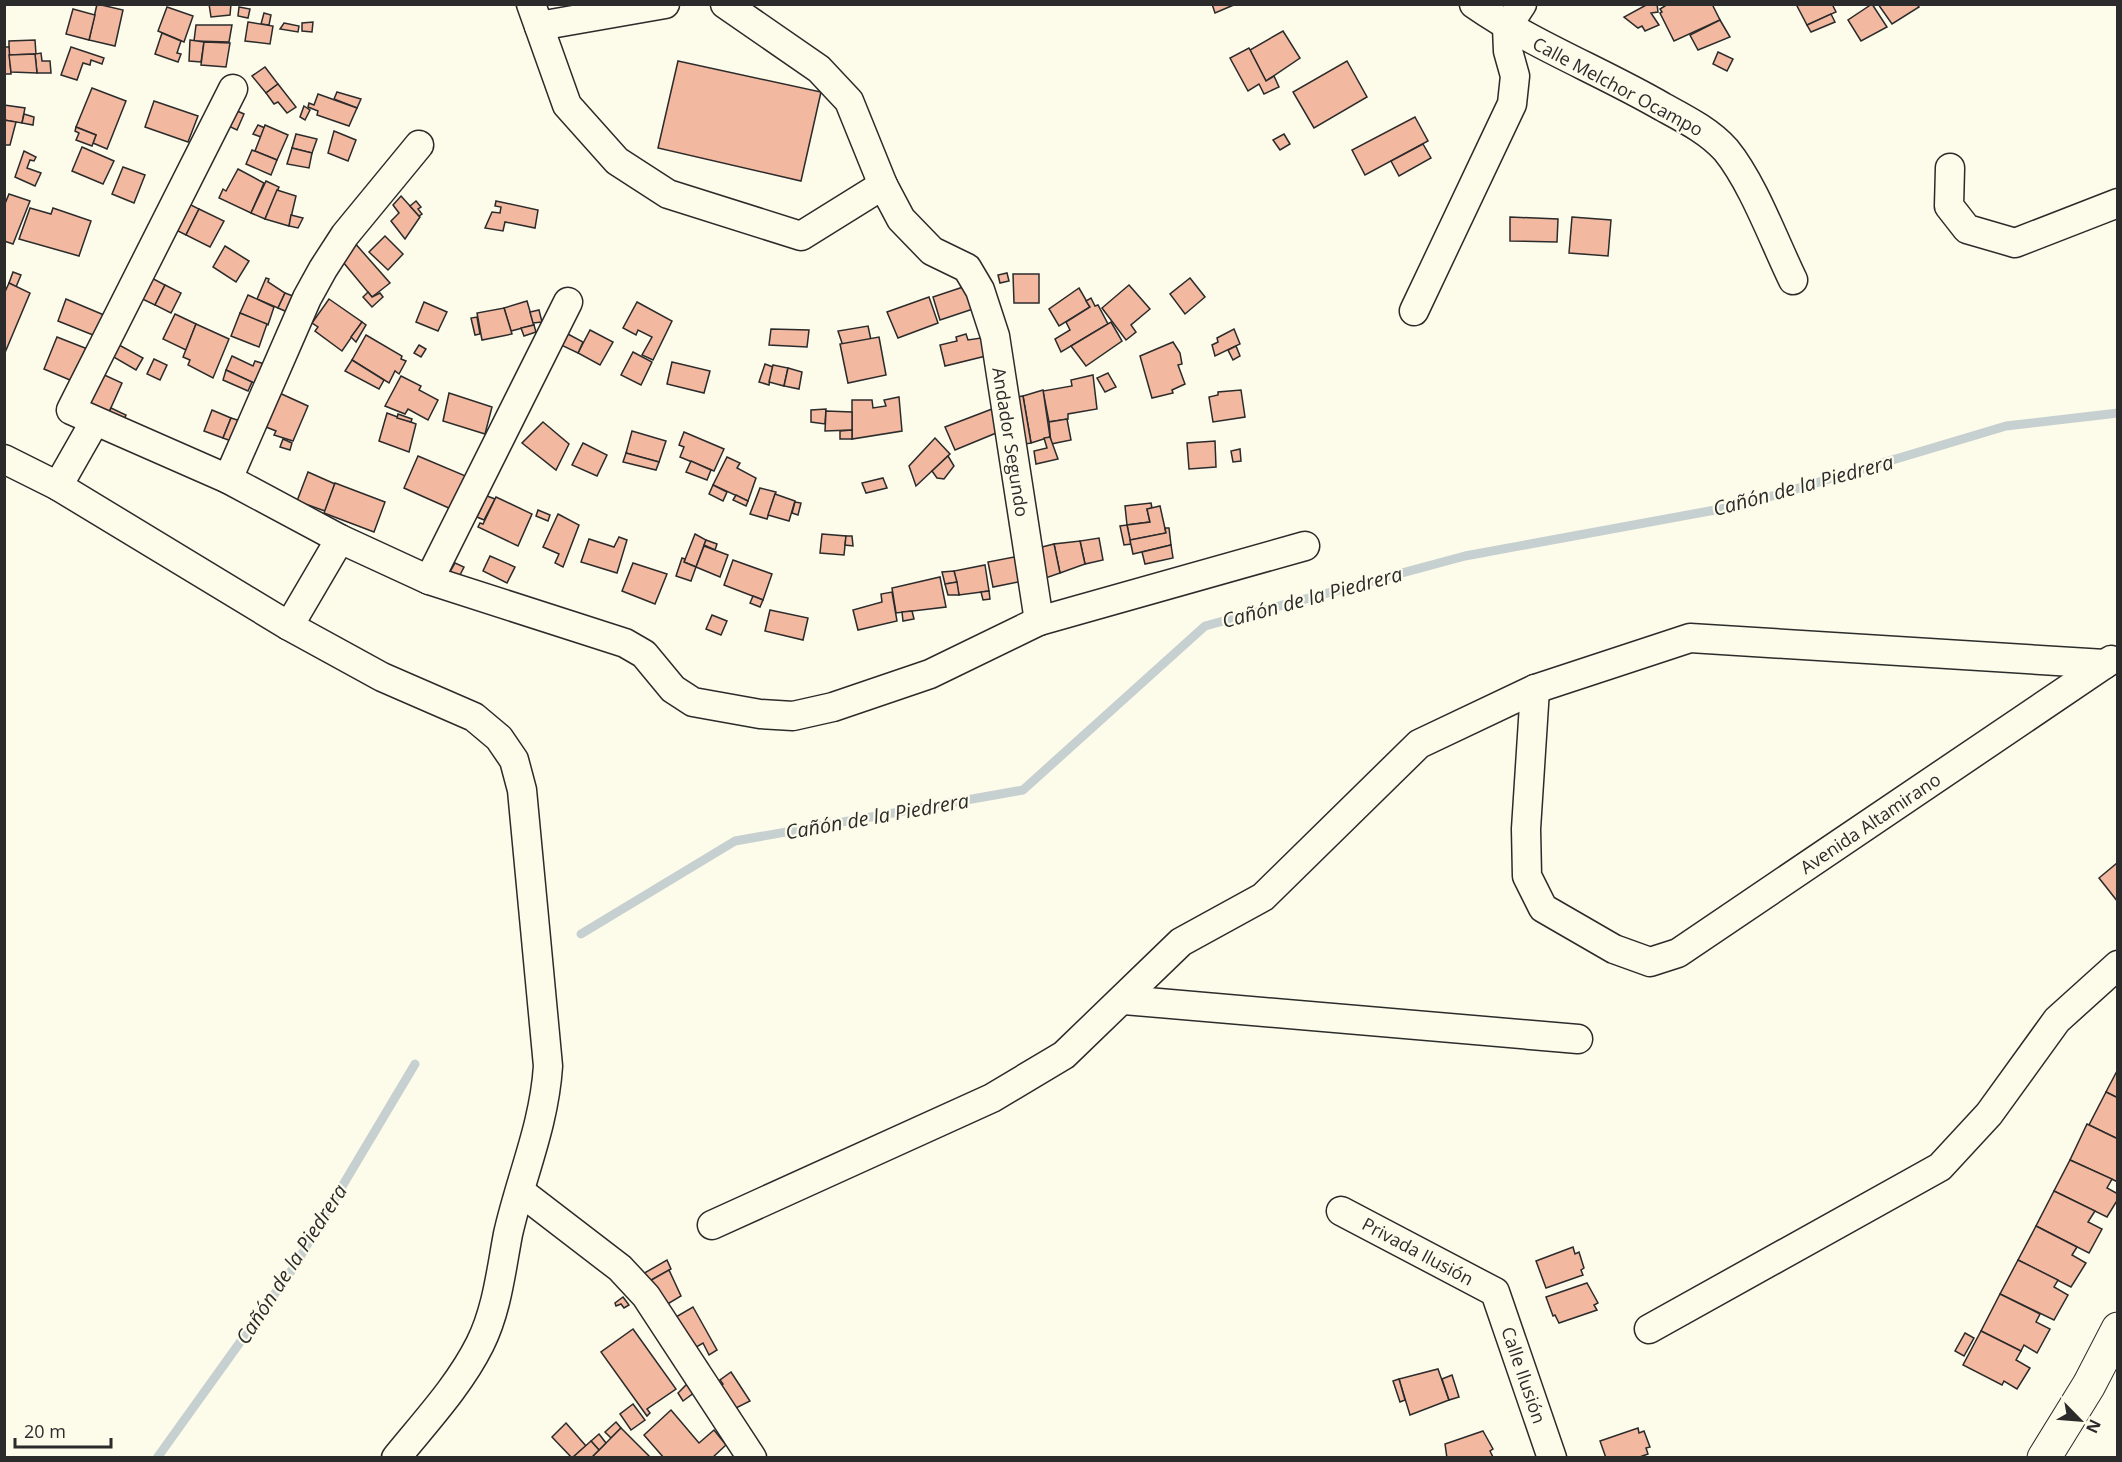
<svg xmlns="http://www.w3.org/2000/svg" width="2122" height="1462" viewBox="0 0 2122 1462" font-family="'Open Sans',sans-serif">
<style>
.lines{fill:none;stroke-linecap:round;stroke-linejoin:round}
.stream{stroke:#c7d0d0;stroke-width:9}
.building{fill:#f2b8a0;stroke:#2b2b2b;stroke-width:1.5}
.street-casing{stroke:#2b2b2b;stroke-width:31}
.secondary-casing{stroke:#2b2b2b;stroke-width:35}
.street{stroke:#fdfbea;stroke-width:28}
.secondary{stroke:#fdfbea;stroke-width:33}
.labels{text-anchor:middle;dominant-baseline:central;stroke-width:4.5;stroke-linejoin:round;paint-order:stroke}
.street-label{font-size:18px;fill:#2b2b2b;stroke:#fdfbea}
.water-label{font-size:20px;font-style:italic;fill:#2b2b2b;stroke:#fdfbea}
</style>
<rect width="100%" height="100%" fill="#fdfbea"/>
<g class="lines">
<!-- stream -->
<g class="stream">
<polyline points="581,934 735,841 1023,790 1205,626 1465,556 1742,505 2006,426 2118,413"/>
<polyline points="157,1458 294,1267 415,1064"/>
</g>
</g>
<!-- building -->
<g class="building">
<polygon points="97,4 123,10 115,46 89,40"/>
<polygon points="209,4 231,4 230,15 211,17"/>
<polygon points="1212,4 1236,4 1215,13"/>
<polygon points="1648,4 1657,4 1658,12 1651,13 1659,25 1645,31 1642,26 1638,28 1624,17"/>
<polygon points="1668,4 1712,4 1720,20 1674,41 1660,13 1662,12 1660,9"/>
<polygon points="1796,4 1832,4 1836,12 1807,25"/>
<polygon points="1872,4 1887,27 1861,41 1848,20"/>
<polygon points="1878,4 1917,4 1919,7 1892,24"/>
<polygon points="167,7 193,16 184,42 158,31"/>
<polygon points="239,7 250,9 248,18 238,16"/>
<polygon points="73,9 95,15 89,40 66,34"/>
<polygon points="264,13 271,15 269,25 261,24"/>
<polygon points="1831,14 1835,22 1811,32 1807,25"/>
<polygon points="1720,20 1730,37 1698,50 1690,35"/>
<polygon points="248,22 273,26 270,44 245,41"/>
<polygon points="313,22 312,32 302,31 302,23"/>
<polygon points="284,23 299,26 298,32 280,29"/>
<polygon points="196,25 232,25 229,42 194,41"/>
<polygon points="1283,31 1300,58 1266,81 1250,50"/>
<polygon points="162,33 181,41 177,53 181,54 178,62 155,54"/>
<polygon points="35,40 36,54 9,55 9,41"/>
<polygon points="190,40 204,42 201,62 189,61"/>
<polygon points="204,42 230,43 226,67 201,65"/>
<polygon points="4,47 9,47 11,74 4,74"/>
<polygon points="71,47 104,58 102,64 91,60 90,65 83,63 77,80 61,75"/>
<polygon points="1249,48 1266,81 1274,76 1279,87 1264,94 1259,84 1248,91 1230,58"/>
<polygon points="1718,52 1733,59 1727,71 1713,64"/>
<polygon points="41,53 42,61 50,61 51,73 37,73 35,54"/>
<polygon points="35,54 37,73 11,72 9,55"/>
<polygon points="678,61 821,92 801,181 658,148"/>
<polygon points="1347,61 1367,97 1314,128 1293,92"/>
<polygon points="265,67 278,84 266,93 252,76"/>
<polygon points="278,84 296,107 287,113 278,102 274,104 266,93"/>
<polygon points="92,88 126,101 107,149 93,143 96,135 76,127"/>
<polygon points="337,92 361,99 357,108 334,99"/>
<polygon points="318,94 357,108 349,126 317,115 318,111 308,107 309,103 314,105"/>
<polygon points="154,101 198,116 188,142 145,127"/>
<polygon points="4,105 25,108 22,123 4,120"/>
<polygon points="304,106 310,110 305,120 300,117"/>
<polygon points="228,107 244,114 237,130 220,122"/>
<polygon points="24,114 34,117 33,125 22,123"/>
<polygon points="1415,117 1428,141 1365,175 1352,150"/>
<polygon points="4,120 16,122 10,145 4,145"/>
<polygon points="258,125 265,128 261,137 253,134"/>
<polygon points="265,125 288,135 277,160 255,151"/>
<polygon points="76,127 96,135 92,146 76,140 79,133 75,131"/>
<polygon points="334,131 356,140 348,161 328,153"/>
<polygon points="296,134 317,139 312,153 292,148"/>
<polygon points="1284,134 1290,144 1280,150 1273,140"/>
<polygon points="1423,144 1431,158 1399,176 1391,161"/>
<polygon points="82,147 114,161 103,184 72,171"/>
<polygon points="292,148 312,153 309,168 287,164"/>
<polygon points="252,150 277,160 271,175 246,164"/>
<polygon points="24,151 36,157 34,161 30,160 27,168 41,173 35,186 15,177"/>
<polygon points="123,167 145,175 134,203 112,194"/>
<polygon points="238,169 264,183 251,213 219,198 223,189 226,191"/>
<polygon points="266,181 279,187 265,219 251,213"/>
<polygon points="277,190 296,196 289,226 265,219"/>
<polygon points="9,194 30,201 13,244 4,241 4,206"/>
<polygon points="401,196 420,217 405,239 391,221 399,213 393,205"/>
<polygon points="416,201 421,207 418,209 422,214 419,216 410,206"/>
<polygon points="496,201 538,210 535,228 505,222 503,231 485,228 492,212 500,213 501,207 495,206"/>
<polygon points="187,203 199,209 186,235 174,229"/>
<polygon points="30,208 51,214 53,208 91,221 79,256 19,239"/>
<polygon points="199,209 224,221 210,247 186,235"/>
<polygon points="291,215 303,218 298,228 289,226"/>
<polygon points="1510,217 1558,219 1557,242 1510,241"/>
<polygon points="1572,217 1611,220 1608,256 1569,253"/>
<polygon points="385,236 403,254 388,270 369,252"/>
<polygon points="353,241 390,283 372,297 338,256"/>
<polygon points="225,246 249,261 236,282 213,267"/>
<polygon points="13,272 21,275 16,287 9,283"/>
<polygon points="1007,273 1009,281 1000,283 998,275"/>
<polygon points="1013,274 1039,274 1039,303 1014,303"/>
<polygon points="146,275 165,285 155,305 136,296"/>
<polygon points="266,278 269,279 268,282 285,293 278,308 257,299"/>
<polygon points="1190,278 1205,297 1185,314 1170,294"/>
<polygon points="9,283 30,293 4,355 4,294"/>
<polygon points="165,285 181,293 171,313 155,305"/>
<polygon points="969,285 976,308 940,320 933,297"/>
<polygon points="1129,285 1150,309 1131,325 1136,332 1126,340 1102,308"/>
<polygon points="1079,288 1090,307 1059,326 1049,309"/>
<polygon points="368,292 372,297 380,293 383,297 372,307 363,297"/>
<polygon points="285,293 298,298 292,314 278,308"/>
<polygon points="248,295 274,307 268,325 240,313"/>
<polygon points="929,297 938,323 898,338 887,312"/>
<polygon points="1091,298 1095,306 1098,305 1108,324 1061,352 1055,339 1070,330 1066,322 1090,307 1086,301"/>
<polygon points="66,299 111,318 103,339 58,321"/>
<polygon points="329,299 362,322 342,351 315,331 318,327 312,323"/>
<polygon points="527,301 534,325 511,331 504,308"/>
<polygon points="424,302 447,312 438,331 416,322"/>
<polygon points="637,302 672,321 653,360 642,355 652,337 638,330 636,335 623,328"/>
<polygon points="504,308 512,334 482,340 477,313"/>
<polygon points="539,310 542,322 533,323 530,312"/>
<polygon points="240,313 267,324 259,347 231,336"/>
<polygon points="175,314 196,324 186,350 163,339"/>
<polygon points="477,317 480,334 475,335 471,318"/>
<polygon points="362,322 366,325 356,342 351,337"/>
<polygon points="1111,322 1122,341 1086,366 1071,346"/>
<polygon points="196,324 229,339 213,378 188,365 190,360 183,357"/>
<polygon points="534,325 536,332 524,336 521,328"/>
<polygon points="868,326 871,340 843,346 838,331"/>
<polygon points="771,329 809,330 807,347 769,345"/>
<polygon points="1234,329 1240,344 1215,356 1212,345 1218,342 1217,338"/>
<polygon points="590,330 613,342 600,365 578,353"/>
<polygon points="566,333 583,342 578,353 561,345"/>
<polygon points="966,334 968,340 981,338 994,354 945,366 940,345 957,341 956,337"/>
<polygon points="366,335 402,356 401,359 406,361 399,374 395,371 389,383 352,360"/>
<polygon points="57,337 90,350 77,383 44,369"/>
<polygon points="879,337 886,375 848,383 840,344"/>
<polygon points="110,340 143,358 136,370 105,352"/>
<polygon points="1173,342 1180,353 1182,364 1178,365 1185,384 1172,390 1173,393 1152,398 1140,356"/>
<polygon points="419,345 426,349 421,357 414,353"/>
<polygon points="1236,346 1240,356 1233,360 1228,350"/>
<polygon points="633,352 652,362 641,385 621,375"/>
<polygon points="232,356 253,366 255,361 274,367 265,388 226,370"/>
<polygon points="154,359 167,365 160,380 147,374"/>
<polygon points="352,360 384,380 379,389 345,371"/>
<polygon points="672,362 710,371 704,393 667,384"/>
<polygon points="765,364 773,367 769,385 759,382"/>
<polygon points="773,365 788,368 784,386 769,382"/>
<polygon points="788,368 802,372 799,389 784,386"/>
<polygon points="226,370 252,382 248,391 223,380"/>
<polygon points="100,373 122,383 105,421 85,411"/>
<polygon points="1108,373 1116,387 1105,392 1097,378"/>
<polygon points="1093,375 1097,409 1068,414 1068,419 1049,422 1043,391 1072,386 1071,380"/>
<polygon points="401,376 421,386 419,390 438,400 428,420 408,409 405,414 385,406"/>
<polygon points="1043,390 1050,437 1031,443 1023,396"/>
<polygon points="1241,390 1245,417 1213,422 1209,397 1218,395 1218,392"/>
<polygon points="275,391 308,406 293,441 274,435 276,431 261,425"/>
<polygon points="449,393 492,407 485,434 443,421"/>
<polygon points="1023,396 1031,443 1015,446 1007,399"/>
<polygon points="899,397 902,431 852,439 852,400 872,400 873,408 886,406 884,400"/>
<polygon points="111,408 126,415 120,428 105,421"/>
<polygon points="826,409 825,424 811,422 811,410"/>
<polygon points="992,409 1001,431 955,450 945,427"/>
<polygon points="212,410 231,418 223,438 204,431"/>
<polygon points="826,411 852,412 852,430 825,431"/>
<polygon points="387,413 416,424 409,452 379,441"/>
<polygon points="398,414 412,419 411,422 397,418"/>
<polygon points="231,418 250,424 242,445 223,438"/>
<polygon points="1067,419 1071,440 1051,444 1049,422"/>
<polygon points="543,422 569,444 556,470 522,443"/>
<polygon points="852,430 852,439 840,439 840,431"/>
<polygon points="632,431 666,441 659,462 626,453"/>
<polygon points="684,432 724,449 714,471 680,457 684,447 679,445"/>
<polygon points="1050,437 1058,459 1036,464 1034,451 1047,448 1044,438"/>
<polygon points="935,438 950,454 916,486 909,466"/>
<polygon points="283,439 292,443 290,450 280,447"/>
<polygon points="1215,441 1216,467 1189,469 1187,443"/>
<polygon points="583,443 607,455 597,476 572,465"/>
<polygon points="1240,449 1241,461 1233,462 1231,451"/>
<polygon points="626,453 659,462 656,470 623,462"/>
<polygon points="418,456 468,477 451,509 404,488"/>
<polygon points="948,456 954,466 944,479 937,478 932,471"/>
<polygon points="727,457 740,463 737,468 756,478 748,501 713,485"/>
<polygon points="691,461 711,470 707,480 686,472"/>
<polygon points="308,472 335,484 325,511 297,501"/>
<polygon points="883,478 887,488 866,493 862,483"/>
<polygon points="335,483 385,502 374,532 324,513"/>
<polygon points="713,485 727,492 723,501 709,494"/>
<polygon points="760,488 776,492 767,519 750,514"/>
<polygon points="775,494 795,501 789,521 768,515"/>
<polygon points="736,495 748,501 746,506 733,500"/>
<polygon points="487,496 495,499 484,520 477,517"/>
<polygon points="496,497 532,514 518,546 478,527 480,523 483,524"/>
<polygon points="795,502 801,503 798,515 792,513"/>
<polygon points="1151,503 1152,508 1147,509 1150,522 1127,525 1125,506"/>
<polygon points="1160,506 1166,533 1130,540 1127,525 1150,522 1147,509"/>
<polygon points="538,510 550,515 548,521 536,516"/>
<polygon points="558,514 579,525 563,567 555,563 559,554 543,547"/>
<polygon points="1127,525 1131,544 1124,545 1120,526"/>
<polygon points="1165,528 1169,528 1171,545 1133,554 1130,540 1166,533"/>
<polygon points="695,534 706,540 696,567 684,562"/>
<polygon points="822,534 846,536 844,555 820,553"/>
<polygon points="846,536 852,536 853,546 845,545"/>
<polygon points="619,537 627,540 617,573 581,562 589,539 614,547"/>
<polygon points="1099,538 1103,560 1085,564 1080,541"/>
<polygon points="706,540 717,544 715,550 704,545"/>
<polygon points="1080,541 1085,564 1060,573 1054,544"/>
<polygon points="1054,544 1060,573 1034,582 1030,550"/>
<polygon points="1171,545 1173,558 1145,564 1142,552"/>
<polygon points="704,546 728,555 720,577 696,567"/>
<polygon points="1024,555 1028,580 993,587 988,562"/>
<polygon points="490,556 515,567 507,583 483,571"/>
<polygon points="682,558 685,559 684,562 696,567 691,581 676,576"/>
<polygon points="733,560 772,574 763,600 724,585"/>
<polygon points="455,563 464,567 459,577 450,572"/>
<polygon points="633,563 667,574 655,604 622,591"/>
<polygon points="985,565 989,591 959,595 954,571"/>
<polygon points="954,571 957,582 945,584 942,572"/>
<polygon points="940,577 946,607 896,613 892,588"/>
<polygon points="957,582 959,595 948,595 945,584"/>
<polygon points="989,591 990,599 983,600 981,592"/>
<polygon points="892,592 897,621 858,630 853,610 882,602 881,594"/>
<polygon points="753,596 763,600 760,607 750,603"/>
<polygon points="770,610 808,618 803,640 765,631"/>
<polygon points="912,611 914,619 903,621 902,612"/>
<polygon points="712,615 727,621 721,635 706,629"/>
<polygon points="2117,863 2118,864 2118,902 2099,878"/>
<polygon points="2118,1069 2118,1098 2106,1092"/>
<polygon points="2106,1092 2118,1098 2118,1139 2089,1125"/>
<polygon points="2087,1124 2118,1139 2118,1182 2070,1160"/>
<polygon points="2070,1160 2112,1179 2107,1188 2118,1194 2118,1199 2107,1217 2054,1191"/>
<polygon points="2054,1191 2095,1211 2088,1222 2102,1229 2089,1253 2036,1226"/>
<polygon points="2036,1226 2077,1247 2072,1255 2086,1263 2071,1287 2018,1260"/>
<polygon points="1573,1247 1575,1254 1579,1252 1584,1268 1581,1270 1583,1275 1546,1288 1536,1261"/>
<polygon points="667,1260 671,1269 646,1283 641,1275"/>
<polygon points="2018,1260 2058,1280 2054,1287 2068,1295 2054,1320 2000,1294"/>
<polygon points="669,1270 681,1296 661,1308 646,1283"/>
<polygon points="1587,1283 1598,1303 1594,1305 1597,1310 1559,1323 1555,1315 1553,1316 1546,1297"/>
<polygon points="2000,1294 2040,1314 2036,1322 2050,1329 2037,1353 2024,1345 2021,1351 1981,1331"/>
<polygon points="623,1297 629,1305 624,1308 621,1304 616,1306 615,1303"/>
<polygon points="693,1307 717,1350 709,1355 703,1343 688,1352 669,1321"/>
<polygon points="633,1329 676,1389 647,1409 650,1413 647,1416 601,1352"/>
<polygon points="1981,1331 2021,1351 2016,1360 2030,1368 2017,1389 2004,1381 2002,1385 1963,1365"/>
<polygon points="1965,1333 1974,1338 1964,1356 1955,1351"/>
<polygon points="1438,1369 1449,1400 1410,1415 1399,1379"/>
<polygon points="731,1372 750,1401 728,1412 715,1389 723,1384 720,1380"/>
<polygon points="1452,1375 1459,1397 1449,1400 1442,1379"/>
<polygon points="1399,1379 1405,1400 1400,1402 1393,1381"/>
<polygon points="688,1383 695,1392 683,1401 678,1393"/>
<polygon points="633,1404 645,1420 631,1430 620,1414"/>
<polygon points="671,1410 699,1443 714,1430 726,1445 712,1458 664,1458 644,1435"/>
<polygon points="616,1422 621,1428 611,1438 605,1432"/>
<polygon points="566,1423 586,1446 572,1458 552,1437"/>
<polygon points="621,1428 651,1458 591,1458"/>
<polygon points="1638,1428 1639,1433 1644,1431 1650,1447 1646,1448 1648,1454 1637,1458 1606,1458 1600,1441"/>
<polygon points="1483,1431 1493,1449 1490,1451 1493,1457 1447,1458 1445,1444"/>
<polygon points="599,1434 606,1443 599,1450 591,1441"/>
<polygon points="591,1441 599,1450 591,1458 572,1458"/>
</g>
<g class="lines">
<!-- street casing -->
<g class="street-casing">
<g id="street">
<polyline points="531,4 567,105 617,161 668,194 801,236 883,185"/>
<polyline points="725,4 819,69 849,101 883,185 901,219 932,251 967,268 980,290 995,336 1039,621"/>
<path d="M 1474,4 C 1533,45 1601,71 1663,107 C 1685,119 1709,131 1726,150 C 1753,183 1774,241 1793,280"/>
<polyline points="539,26 665,4"/>
<polyline points="233,89 71,410 228,479 340,539 429,580 625,643 644,654 673,689 693,702 760,714 793,716 833,707 930,674 1039,621 1305,546"/>
<polyline points="1950,168 1949,206 1967,229 2015,243 2118,203"/>
<polyline points="1414,311 1512,104 1515,76 1508,51 1507,27 1522,4"/>
<path d="M 4,459 L 58,486 L 289,626 L 382,677 L 474,717 L 499,738 L 514,760 L 522,790 L 548,1066 C 544,1127 521,1176 508,1234 C 501,1271 497,1310 480,1344 C 459,1386 425,1422 396,1458"/>
<polyline points="228,479 307,298 323,269 345,235 419,145"/>
<polyline points="58,486 95,421"/>
<polyline points="429,580 568,302"/>
<polyline points="289,626 340,539"/>
<polyline points="1535,689 1526,829 1527,876 1543,908 1614,949 1650,962 1678,953 2111,660"/>
<polyline points="1124,1000 1578,1039"/>
<polyline points="521,1192 620,1268 646,1296 752,1458"/>
<polyline points="1341,1211 1495,1292 1552,1458"/>
<polyline points="712,1225 992,1098 1064,1055 1181,942 1263,897 1419,744 1535,689 1690,638 2105,664"/>
<polyline points="1649,1329 1940,1167 1989,1114 2057,1020 2118,965"/>
</g>
</g>
<!-- secondary casing -->
<g class="secondary-casing">
<polyline id="secondary" points="2044,1458 2089,1385 2118,1329"/>
</g>
<!-- street -->
<use href="#street" class="street"/>
<!-- secondary -->
<use href="#secondary" class="secondary"/>
</g>
<g class="labels">
<!-- street labels -->
<g class="street-label">
<text transform="translate(1618 86) rotate(28)">Calle Melchor Ocampo</text>
<text transform="translate(1011 442) rotate(81)">Andador Segundo</text>
<text transform="translate(1870 823) rotate(-34)">Avenida Altamirano</text>
<text transform="translate(1418 1251) rotate(28)">Privada Ilusión</text>
<text transform="translate(1524 1375) rotate(71)">Calle Ilusión</text>
</g>
<!-- water labels -->
<g class="water-label">
<text transform="translate(1803 485) rotate(-15)">Cañón de la Piedrera</text>
<text transform="translate(1312 597) rotate(-15)">Cañón de la Piedrera</text>
<text transform="translate(877 816) rotate(-10)">Cañón de la Piedrera</text>
<text transform="translate(291 1264) rotate(-57)">Cañón de la Piedrera</text>
</g>
</g>
<!-- border -->
<rect width="2122" height="1462" fill="none" stroke="#2b2b2b" stroke-width="12"/>
<!-- north arrow -->
<g transform="translate(2080 1420) rotate(115)" stroke="#fdfbea" stroke-width="4.5" paint-order="stroke">
<path d="M0-4.5L10 22L0 15L-10 22Z" fill="#2b2b2b"/>
<text y="-9" font-size="16" font-weight="bold" text-anchor="middle" fill="#2b2b2b">N</text>
</g>
<!-- scale -->
<path d="M15 1438v9h96v-9" fill="none" stroke="#2b2b2b" stroke-width="3"/>
<text x="24" y="1438" font-size="18" fill="#2b2b2b" stroke="#fdfbea" stroke-width="4.5" paint-order="stroke">20 m</text>
</svg>
